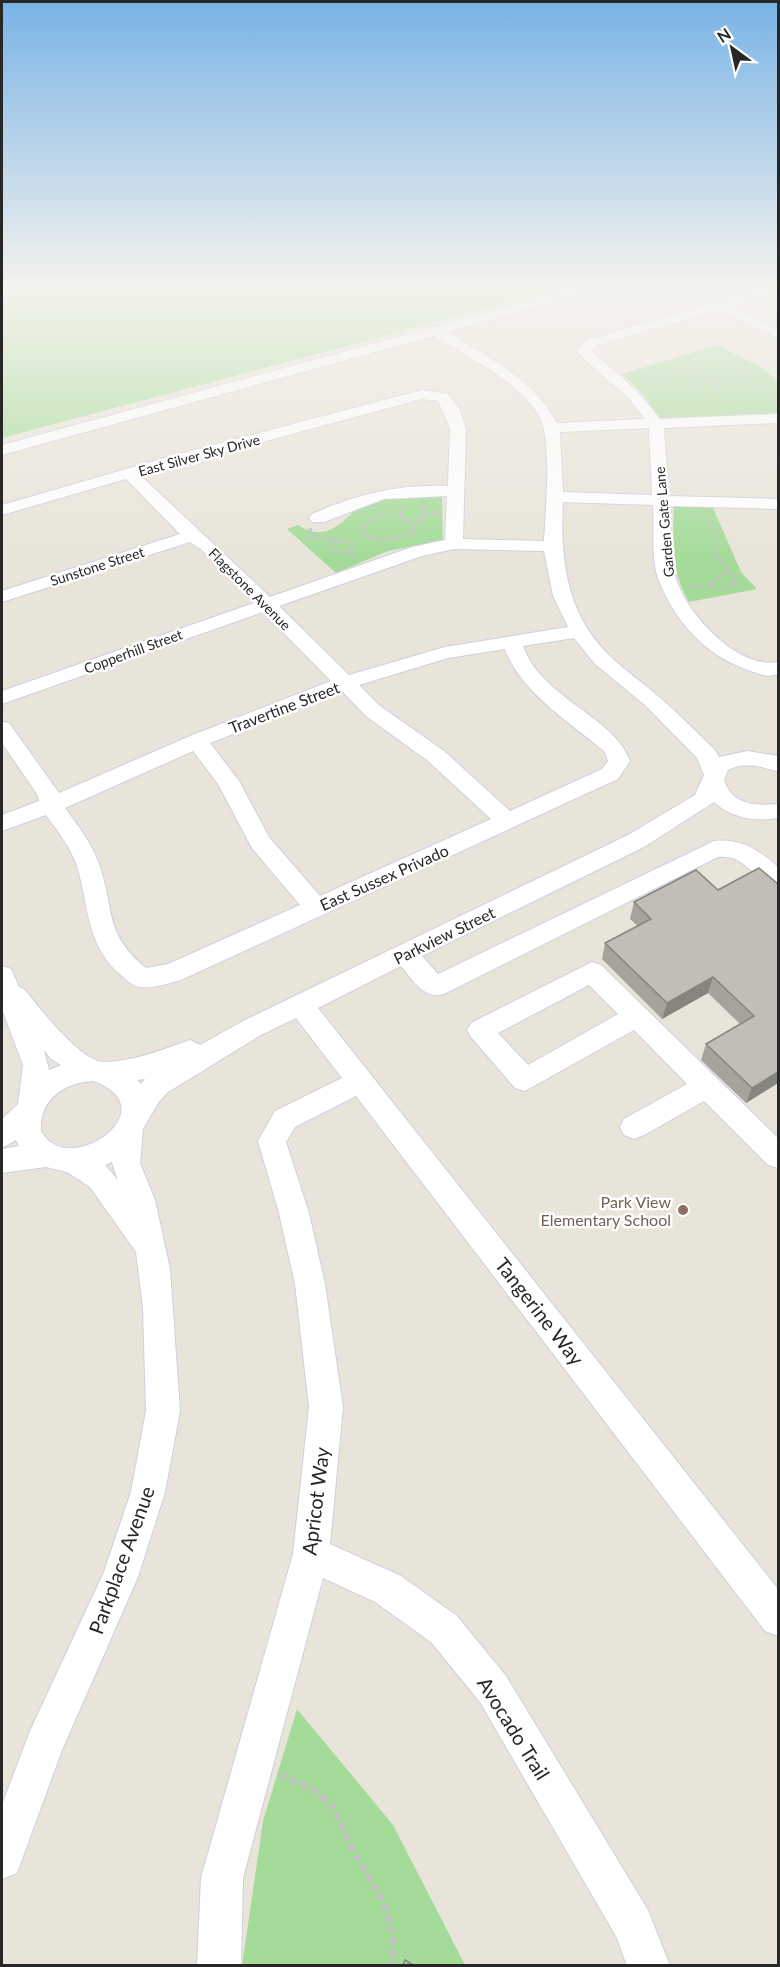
<svg xmlns="http://www.w3.org/2000/svg" width="780" height="1967" viewBox="0 0 780 1967" font-family="Lato,sans-serif">
<style>
.green{fill:#a4db99}
.lines{fill:none;stroke-linecap:round;stroke-linejoin:round}
.minor-casing{stroke:#cfcfdf;stroke-width:2}
.path-far2{stroke:#c3c3c3;stroke-width:2;stroke-dasharray:2 1.5;stroke-linecap:butt}
.path-far1{stroke:#c3c3c3;stroke-width:3;stroke-dasharray:3 2;stroke-linecap:butt}
.path{stroke:#c3c3c3;stroke-width:6;stroke-dasharray:7 4.5;stroke-linecap:butt}
.minor{fill:#fff;fill-rule:evenodd}
.wall{fill:#a6a39c}
.shaded-wall{fill:#87857f}
.building{fill:#c1beb5;stroke:#87857f;stroke-width:1.5}
.education-dot{fill:#8d6e63;stroke:#fff;stroke-width:2}
.labels{text-anchor:middle;dominant-baseline:central;stroke-width:5;stroke-linejoin:round;paint-order:stroke}
.far-street-label{font-size:14px;fill:#272727;stroke:#fff}
.street-label{font-size:16px;fill:#272727;stroke:#fff}
.education-label{font-size:16px;fill:#785e54;stroke:#fff;text-anchor:end}
.near-street-label{font-size:20px;fill:#272727;stroke:#fff}
</style>
<rect width="100%" height="100%" fill="#e8e4d9"/>
<!-- green -->
<g class="green">
<polygon points="2,287 567,287 2,438"/>
<polygon points="717,345 763,368 778,382 778,414 659,419 646,398 623,374"/>
<path d="M 442,495 L 443,540 L 388,551 L 336,573 L 287,529 L 298,525 C 335,549 347,506 376,498 C 395,493 421,496 442,495 Z"/>
<path d="M 674,506 L 713,508 L 741,572 L 757,589 L 689,602 C 670,569 673,543 674,506 Z"/>
<polygon points="297,1709 393,1825 465,1965 242,1966 263,1821"/>
</g>
<g class="lines">
<!-- minor casing -->
<g class="minor-casing">
<g id="minor">
<path d="M 582,287 L 603,287 L 448,332 C 489,358 533,379 557,423 L 645,419 L 628,398 L 579,354 L 577,351 L 586,340 L 770,287 L 778,287 L 778,293 L 732,306 L 778,329 L 778,338 L 719,310 L 596,346 L 592,351 L 638,392 L 660,419 L 778,414 L 778,423 L 664,428 L 669,496 L 778,499 L 778,509 L 670,506 C 672,528 670,554 675,575 C 684,612 738,670 778,662 L 778,674 C 767,678 759,674 748,670 C 705,655 674,621 658,578 C 651,560 654,525 653,505 L 563,502 C 560,558 566,614 609,655 C 624,670 642,682 658,696 C 678,713 696,732 715,750 L 719,757 L 748,751 L 778,756 L 778,771 C 760,767 747,761 728,770 L 724,780 C 732,805 756,806 778,804 L 778,818 C 756,822 731,818 714,802 L 644,847 L 422,956 L 438,974 L 714,841 C 741,838 759,850 778,867 L 778,888 C 755,883 746,853 718,857 L 444,994 C 424,1000 413,980 401,966 L 318,1008 L 778,1589 L 778,1636 L 765,1631 L 356,1096 L 295,1127 L 286,1142 L 309,1213 L 325,1284 L 343,1407 L 330,1544 L 401,1576 L 457,1616 L 506,1676 L 648,1910 L 670,1966 L 627,1966 L 617,1938 L 480,1702 L 431,1642 L 375,1602 L 323,1578 L 243,1878 L 241,1966 L 197,1966 L 201,1878 L 293,1554 L 309,1407 L 295,1284 L 279,1213 L 258,1141 L 275,1111 L 342,1078 L 296,1018 L 261,1035 L 168,1092 L 158,1103 L 143,1129 L 140,1163 L 155,1200 L 170,1269 L 180,1411 L 165,1492 L 138,1577 L 62,1750 L 17,1873 L 2,1879 L 2,1805 L 30,1731 L 104,1572 L 131,1492 L 146,1411 L 143,1308 L 136,1252 L 90,1187 L 67,1172 L 46,1167 L 2,1173 L 2,1149 L 19,1146 L 16,1140 L 2,1148 L 2,1119 L 18,1104 L 23,1065 L 2,1009 L 2,966 L 11,969 L 19,987 L 24,989 C 39,1007 81,1063 105,1062 C 135,1061 162,1050 190,1040 L 200,1045 L 243,1021 L 628,835 L 695,795 L 704,775 L 697,758 L 646,706 L 594,663 L 574,638 L 523,646 C 542,699 614,716 630,761 L 618,779 L 181,980 C 169,983 152,989 140,987 C 132,986 127,980 121,975 C 86,946 89,906 77,866 C 70,846 58,832 46,815 L 2,831 L 2,815 L 39,801 L 37,794 L 2,743 L 2,722 L 9,723 L 59,793 L 190,736 L 331,681 L 263,612 L 2,704 L 2,691 L 254,603 L 202,550 L 190,542 L 2,602 L 2,591 L 180,534 L 126,479 L 2,515 L 2,505 L 171,456 L 422,390 L 448,394 L 459,408 L 466,428 L 463,539 L 544,541 C 546,505 550,465 544,430 C 537,390 466,356 434,336 L 2,455 L 2,445 ZM 422,399 L 438,401 L 450,428 L 448,486 C 398,484 357,494 312,514 L 309,518 L 312,522 L 324,522 L 384,499 L 447,496 L 445,540 L 412,547 L 270,597 L 140,475 ZM 649,428 L 652,495 L 563,492 L 560,432 ZM 454,549 L 544,551 L 553,596 L 568,627 L 445,647 L 349,675 L 279,606 L 422,556 ZM 505,649 C 519,691 572,724 605,752 L 608,761 L 602,769 L 510,811 L 444,751 L 380,706 L 359,685 L 448,658 ZM 342,691 L 366,716 L 428,761 L 491,819 L 320,896 L 269,837 L 239,781 L 210,743 ZM 193,751 L 218,784 L 252,848 L 300,905 L 168,964 L 146,968 C 103,933 115,909 99,864 C 91,842 78,826 65,808 ZM 44,1050 L 51,1059 L 61,1065 L 49,1070 ZM 145,1079 L 141,1084 L 137,1080 ZM 93,1081 C 171,1108 67,1181 41,1131 C 39,1100 63,1083 93,1081 ZM 112,1162 L 112,1163 L 118,1180 L 105,1165 Z"/>
<path d="M 592,962 L 601,965 L 778,1138 L 778,1168 L 768,1165 L 704,1101 L 644,1135 L 634,1139 L 624,1135 L 620,1127 L 624,1119 L 687,1084 L 634,1030 L 525,1091 L 515,1088 L 471,1037 L 467,1030 L 471,1023 ZM 589,985 L 618,1014 L 528,1065 L 498,1033 Z"/>
</g>
</g>
<!-- path-far2 -->
<g class="path-far2">
<path d="M 707,358 L 730,362 L 739,371 C 725,383 708,380 693,371 L 692,364 Z"/>
<polyline points="739,371 752,385 778,401"/>
<polygon points="706,381 719,389 706,394 691,387 693,383"/>
<polyline points="641,382 664,378 691,367"/>
</g>
<!-- path-far1 -->
<g class="path-far1">
<polyline points="420,507 426,514 439,514"/>
<polyline points="404,508 399,516 414,524"/>
<polyline points="385,511 361,529 364,535 378,540 405,536"/>
<polyline points="311,528 307,537 328,537 335,540"/>
<polyline points="406,537 414,532 414,524 426,514"/>
<polygon points="337,540 349,541 355,546 348,552 331,551 329,544"/>
<polyline points="348,552 355,558"/>
<polyline points="708,585 727,571"/>
<polyline points="690,587 728,588 737,584 733,575 715,555 717,535 706,515"/>
</g>
<!-- path -->
<path class="path" d="M 280,1775 C 296,1782 316,1789 328,1802 C 339,1815 343,1833 351,1847 C 376,1893 398,1910 392,1966"/>
<!-- minor -->
<use href="#minor" class="minor"/>
</g>
<!-- wall -->
<polygon class="wall" points="778,884 778,1083 746,1103 701,1060 706,1044 740,1024 708,993 662,1019 602,959 605,943 638,926 630,919 634,902 718,890"/>
<!-- shaded-wall -->
<g class="shaded-wall">
<polygon points="713,977 708,993 662,1019 667,1003"/>
<polygon points="778,1072 778,1083 746,1103 752,1088"/>
</g>
<!-- building -->
<g class="building">
<polygon points="759,868 778,884 778,1072 752,1088 706,1044 754,1016 713,977 667,1003 605,943 651,919 634,902 696,870 718,890"/>
<polygon points="405,1960 413,1965 403,1965"/>
</g>
<!-- sky -->
<linearGradient id="sky" x2="0" y2="1"><stop stop-color="#79b3e6"/><stop offset="0.51" stop-color="#f5f3ee"/><stop offset="1" stop-color="#f5f3ee" stop-opacity="0"/></linearGradient>
<rect width="780" height="563" fill="url(#sky)"/>
<!-- markers -->
<circle class="education-dot" cx="683" cy="1210" r="6"/>
<g class="labels">
<!-- far-street labels -->
<g class="far-street-label">
<text transform="translate(199 455) rotate(-15)">East Silver Sky Drive</text>
<text transform="translate(664 522) rotate(-95)">Garden Gate Lane</text>
<text transform="translate(97 566) rotate(-18)">Sunstone Street</text>
<text transform="translate(250 589) rotate(45)">Flagstone Avenue</text>
<text transform="translate(133 651) rotate(-20)">Copperhill Street</text>
</g>
<!-- street labels -->
<g class="street-label">
<text transform="translate(284 707) rotate(-21)">Travertine Street</text>
<text transform="translate(384 877) rotate(-24)">East Sussex Privado</text>
<text transform="translate(444 935) rotate(-26)">Parkview Street</text>
</g>
<!-- education labels -->
<g class="education-label">
<text x="671" y="1201">Park View<tspan x="671" dy="18">Elementary School</tspan></text>
</g>
<!-- near-street labels -->
<g class="near-street-label">
<text transform="translate(540 1311) rotate(52)">Tangerine Way</text>
<text transform="translate(315 1501) rotate(-83)">Apricot Way</text>
<text transform="translate(121 1560) rotate(-70)">Parkplace Avenue</text>
<text transform="translate(514 1728) rotate(58)">Avocado Trail</text>
</g>
</g>
<!-- border -->
<rect width="780" height="1967" fill="none" stroke="#272727" stroke-width="6"/>
<!-- north arrow -->
<g transform="translate(732 48) rotate(327)" stroke="#ffffff" stroke-width="4.5" paint-order="stroke">
<path d="M0-4.5L10 22L0 15L-10 22Z" fill="#272727"/>
<text y="-9" font-size="16" font-weight="bold" text-anchor="middle" fill="#272727">N</text>
</g>
</svg>
